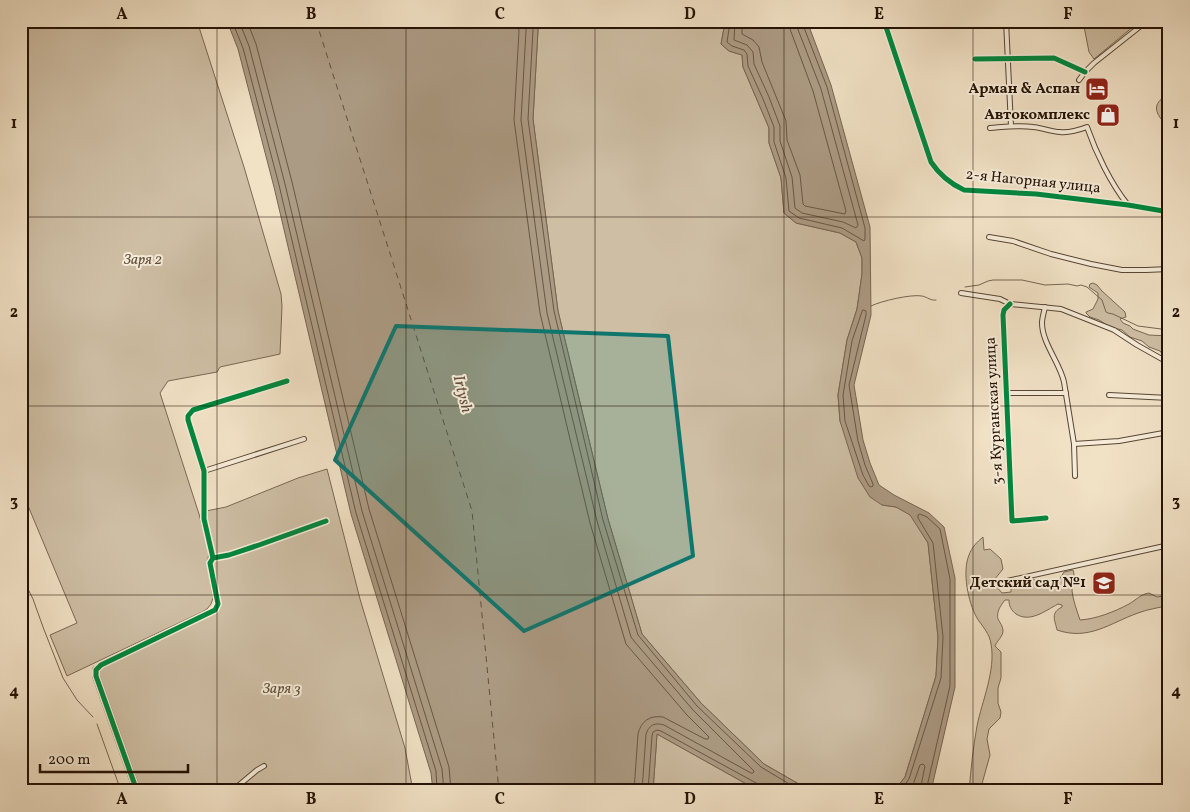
<svg xmlns="http://www.w3.org/2000/svg" width="1190" height="812" viewBox="0 0 1190 812" font-family="Vollkorn,serif">
<style>
.green{fill:#cebea4;stroke:#7a6854}
.water{fill:#ac9b84;stroke:#766551}
.lines{fill:none;stroke-linecap:round;stroke-linejoin:round}
.shore{stroke:#685744;stroke-width:1}
.stream{stroke:#766551;stroke-width:1}
.ferry{stroke:#62503e;stroke-width:1;stroke-dasharray:6 5;stroke-linecap:butt}
.minor-casing{stroke:#584635;stroke-width:6}
.tertiary-casing{stroke:#584635;stroke-width:8}
.minor{stroke:#f6ecd9;stroke-width:4}
.tertiary{stroke:#f6ecd9;stroke-width:5}
.cycleway-casing{stroke:#f6ecd9;stroke-width:8}
.cycleway{stroke:#00873e;stroke-width:5}
.marked{fill:#0f766e;fill-opacity:0.2;stroke:#0f766e;stroke-width:4;stroke-linejoin:round}
.grid{fill:none;stroke:#251305;stroke-width:1;stroke-opacity:0.55}
.labels{text-anchor:middle;dominant-baseline:central;stroke-width:4;stroke-linejoin:round;paint-order:stroke}
.poi-label{font-size:15px;font-weight:bold;fill:#251305;stroke:#f6ecd9;text-anchor:end}
.street-label{font-size:15px;fill:#251305;stroke:#f6ecd9}
.park-label{font-size:15px;font-style:italic;fill:#604f3d;stroke:#f6ecd9}
.water-label{font-size:16px;font-style:italic;fill:#62503e;stroke:#f6ecd9}
.neatline{fill:none;stroke:#251305;stroke-width:2}
.grid-label{font-size:16px;text-anchor:middle;font-weight:bold;fill:#251305}
</style>
<rect width="100%" height="100%" fill="#f1e1c5"/>
<filter id="stains"><feTurbulence type="fractalNoise" baseFrequency=".004" numOctaves="4"/><feColorMatrix values="0 0 0 0 .2 0 0 0 0 .09 0 0 0 0 .02 0 0 0 .5 -.17"/></filter>
<radialGradient id="worn" r=".72"><stop offset=".6" stop-color="#630" stop-opacity="0"/><stop offset="1" stop-color="#630" stop-opacity=".3"/></radialGradient>
<!-- green -->
<g class="green">
<polygon points="21,21 197,21 244,167 281,294 282,306 280,354 220,367 217,372 168,381 160,393 199,514 209,552 208,559 208,567 213,598 211,604 207,609 202,612 67,676 50,635 77,623 21,489"/>
<polygon points="537,21 724,21 724,28 721,44 729,51 742,55 743,67 769,128 769,143 781,178 784,213 796,223 840,233 856,242 862,258 862,274 857,309 847,340 838,395 840,421 882,505 896,507 911,515 928,543 938,637 936,676 905,777 894,791 811,791 764,764 701,703 642,634 608,519 558,311 533,119 538,30"/>
<polygon points="1083,21 1140,21 1094,59 1089,52"/>
<path d="M 1169,44 L 1169,127 C 1164,123 1154,113 1157,105 C 1158,101 1165,96 1168,93 L 1162,53 Z"/>
<polygon points="1093,283 1097,285 1102,291 1125,312 1126,317 1120,319 1123,323 1130,326 1133,329 1149,335 1169,336 1169,358 1163,355 1160,351 1149,347 1142,341 1130,337 1122,330 1110,327 1099,320 1090,317 1086,313 1086,312 1093,309 1098,299 1098,293 1089,287 1090,284"/>
<path d="M 327,469 L 360,599 L 405,748 L 413,791 L 139,791 L 99,675 L 100,670 L 102,668 L 208,616 L 215,612 L 220,608 C 221,592 211,577 213,560 L 216,558 L 206,515 L 206,511 L 226,507 L 298,478 Z"/>
<path d="M 983,537 L 984,550 L 990,549 L 1001,559 L 1003,569 L 994,580 L 995,585 L 1002,593 L 1011,592 L 1011,588 L 1018,587 L 1033,579 L 1046,586 C 1057,583 1058,582 1064,572 L 1073,570 C 1076,578 1072,583 1072,591 C 1073,600 1077,611 1080,620 C 1096,619 1114,612 1129,604 C 1136,600 1141,594 1149,593 L 1157,597 L 1169,595 L 1169,605 C 1159,608 1148,609 1138,613 C 1110,623 1089,641 1057,630 C 1055,620 1050,613 1062,607 L 1062,605 L 1058,604 C 1045,611 1030,623 1016,614 C 1011,610 1009,606 1009,600 L 1005,600 C 1001,605 996,612 998,619 C 1000,623 1003,626 1003,631 C 1003,636 997,641 995,646 L 1001,652 L 1001,678 L 998,688 L 998,703 L 1001,712 L 1000,718 L 989,729 L 987,739 L 990,755 L 980,791 L 969,791 C 971,769 973,748 977,726 C 982,701 996,670 991,644 C 990,634 982,626 977,618 C 968,602 962,572 969,555 C 972,547 977,542 983,537 Z"/>
<polygon points="657,734 759,791 653,791"/>
</g>
<!-- water -->
<g class="water">
<polygon points="227,21 537,21 538,30 533,119 558,311 608,519 642,634 701,703 764,764 811,791 759,791 657,734 653,791 433,791 431,773 351,514 274,187 238,49"/>
<polygon points="724,21 807,21 831,85 870,227 871,315 854,385 863,440 870,463 879,485 894,495 929,513 944,527 955,578 955,687 931,791 894,791 905,777 936,676 938,637 928,543 910,515 896,507 882,505 870,497 858,478 840,421 838,395 847,340 857,309 862,274 862,258 856,242 840,233 796,223 784,213 781,178 769,143 769,128 743,67 742,55 729,51 721,44 724,28"/>
</g>
<g class="lines">
<!-- shore -->
<g class="shore">
<polyline points="232,21 243,48 279,185 356,513 436,771 437,791"/>
<polyline points="239,21 249,46 285,184 362,511 442,769 444,791"/>
<polyline points="247,21 256,44 292,182 369,509 449,767 451,791"/>
<path d="M 518,21 L 519,31 L 514,120 L 540,313 L 590,523 L 626,644 L 687,715 L 709,737 L 708,739 L 705,739 L 663,717 C 650,715 641,721 638,734 L 634,791"/>
<path d="M 526,21 L 526,31 L 521,120 L 547,313 L 597,521 L 631,637 L 634,641 L 693,710 L 754,771 L 753,773 L 751,773 L 664,725 C 655,722 649,725 646,734 L 642,791"/>
<polyline points="532,21 533,30 528,119 554,311 603,520 638,635 697,706 761,767 801,791"/>
<polyline points="729,21 729,29 727,42 732,46 744,50 747,54 748,66 763,99 774,127 774,142 786,178 789,211 799,218 842,228 864,241 865,239 865,228 827,87 803,25 803,21"/>
<polyline points="735,21 734,40 747,45 753,52 754,64 769,97 780,126 780,141 792,177 795,208 802,213 843,222 856,228 858,225 821,89 797,27 796,21"/>
<polyline points="742,21 742,34 753,40 759,47 762,62 786,121 787,140 800,175 803,204 805,206 845,214 846,211 813,91 790,29 789,21"/>
<polygon points="863,310 866,311 866,315 849,385 858,441 865,465 873,484 873,486 871,487 869,486 863,475 845,421 843,395 852,341"/>
<polyline points="648,791 652,736 653,732 657,730 661,731 758,784 760,787 760,791"/>
<polyline points="900,791 909,779 941,678 943,637 933,543 918,518 918,515 920,514 927,517 940,529 950,579 950,686 926,791"/>
<polyline points="908,791 914,782 920,765 923,764 925,766 920,791"/>
</g>
<!-- stream -->
<g class="stream">
<polyline points="965,287 979,285 988,281 993,280 1022,280 1045,285 1068,284 1077,286 1081,285 1087,287 1102,300 1106,312 1108,313 1113,314 1138,326 1169,330"/>
<path d="M 871,306 C 881,301 911,294 922,296 C 927,297 931,301 936,300"/>
<polyline points="21,585 28,589 33,599 43,627 63,678 77,700 93,717"/>
<polyline points="97,724 121,791"/>
</g>
<!-- ferry -->
<polyline class="ferry" points="316,21 472,511 499,791"/>
<!-- minor casing -->
<g class="minor-casing">
<g id="minor">
<path d="M 884,21 L 931,162 C 939,174 951,184 964,190 L 1036,194 L 1128,205 L 1169,212"/>
<polyline points="1006,21 1011,126"/>
<polyline points="975,59 1054,58 1085,72"/>
<polyline points="1079,80 1085,72 1094,63 1147,21"/>
<path d="M 990,128 C 1004,127 1019,125 1033,127 C 1043,128 1052,132 1060,132 C 1069,133 1079,130 1087,127 C 1096,153 1111,184 1128,205"/>
<polyline points="989,237 1013,241 1051,254 1091,264 1122,270 1146,270 1169,269"/>
<polyline points="961,293 1000,299 1010,304 1061,309 1114,330 1137,345 1169,363"/>
<polyline points="1010,304 1004,310 1003,315 1012,521 1046,518"/>
<path d="M 1045,307 C 1044,312 1042,318 1042,323 C 1042,343 1060,363 1064,382 L 1074,444 L 1075,476"/>
<polyline points="1006,393 1066,393"/>
<polyline points="1109,395 1169,398"/>
<polyline points="1074,444 1119,441 1169,432"/>
<polyline points="204,471 304,439"/>
<polyline points="213,558 204,519 204,471 188,420 188,416 193,410 287,381"/>
<polyline points="1007,581 1169,545"/>
<polyline points="96,670 101,665 215,610 218,604 210,563 213,558 229,555 259,545 326,521"/>
<polyline points="232,791 257,770 264,766"/>
</g>
</g>
<!-- tertiary casing -->
<g class="tertiary-casing">
<polyline id="tertiary" points="96,670 96,676 137,791"/>
</g>
<!-- minor -->
<use href="#minor" class="minor"/>
<!-- tertiary -->
<use href="#tertiary" class="tertiary"/>
<!-- cycleway casing -->
<g class="cycleway-casing">
<g id="cycleway">
<path d="M 884,21 L 931,162 C 939,174 951,184 964,190 L 1036,194 L 1128,205 L 1169,212"/>
<polyline points="975,59 1054,58 1085,72"/>
<polyline points="1010,304 1004,310 1003,315 1012,521 1046,518"/>
<polyline points="213,558 204,519 204,471 188,420 188,416 193,410 287,381"/>
<polyline points="137,791 96,676 96,670 101,665 215,610 218,604 210,563 213,558 229,555 259,545 326,521"/>
</g>
</g>
<!-- cycleway -->
<use href="#cycleway" class="cycleway"/>
</g>
<!-- marked area -->
<path class="marked" d="M 396,326 L 668,336 L 693,556 L 524,631 L 335,460 Z"/>
<!-- grid -->
<path class="grid" d="M 217,21 L 217,791M 406,21 L 406,791M 595,21 L 595,791M 784,21 L 784,791M 973,21 L 973,791M 21,217 L 1169,217M 21,406 L 1169,406M 21,595 L 1169,595"/>
<!-- icons -->
<defs>
<g id="hotel-square" transform="scale(1.25)"><rect x="-9" y="-9" width="18" height="18" rx="4" fill="#8f2418" stroke="#f6ecd9"/><path d="M-6-4.5h1.5V1H6V5H4.5V3h-9V5H-6ZM-4 0a1.8 1.8 0 1 1 3.6 0ZM.5 0V-2.5h3Q6-2.5 6 0Z" fill="#fff"/></g>
<g id="shop-square" transform="scale(1.25)"><rect x="-9" y="-9" width="18" height="18" rx="4" fill="#8f2418" stroke="#f6ecd9"/><path d="M-5-2.5h2.3a2.7 3.5 0 0 1 5.4 0H5L5.5 6h-11ZM-1.5-2.5h3a1.5 2.3 0 0 0-3 0Z" fill="#fff"/></g>
<g id="school-square" transform="scale(1.25)"><rect x="-9" y="-9" width="18" height="18" rx="4" fill="#8f2418" stroke="#f6ecd9"/><path d="M0-5L7-2L0 1L-7-2ZM-4 1L0 2.5L4 1V4Q0 6-4 4Z" fill="#fff"/></g>
</defs>
<g fill-rule="evenodd">
<use href="#hotel-square" x="1097" y="89"/>
<use href="#shop-square" x="1108" y="115"/>
<use href="#school-square" x="1104" y="583"/>
</g>
<g class="labels">
<!-- poi labels -->
<g class="poi-label">
<text x="1080" y="89">Арман &amp; Аспан</text>
<text x="1090" y="115">Автокомплекс</text>
<text x="1086" y="583">Детский сад №1</text>
</g>
<!-- street labels -->
<g class="street-label">
<text transform="translate(1033 182) rotate(6)">2-я Нагорная улица</text>
<text transform="translate(995 411) rotate(-93)">3-я Курганская улица</text>
</g>
<!-- park labels -->
<g class="park-label">
<text x="143" y="260">Заря 2</text>
<text x="282" y="689">Заря 3</text>
</g>
<!-- water labels -->
<g class="water-label">
<text transform="translate(462 394) rotate(76)">Irtysh</text>
</g>
</g>
<!-- margin -->
<rect width="1190" height="812" fill="none" stroke="#f1e1c5" stroke-width="55"/>
<!-- scale -->
<path d="M40 764v8h148v-8" fill="none" stroke="#251305" stroke-width="2.5"/>
<text x="48" y="764" font-size="15" fill="#251305" stroke="#f6ecd9" stroke-width="4" paint-order="stroke">200 m</text>
<rect x="28" y="28" width="1134" height="756" class="neatline"/>
<g class="grid-label">
<text x="122" y="19">A</text>
<text x="311" y="19">B</text>
<text x="500" y="19">C</text>
<text x="690" y="19">D</text>
<text x="879" y="19">E</text>
<text x="1068" y="19">F</text>
<text x="14" y="128">1</text>
<text x="1176" y="128">1</text>
<text x="14" y="317">2</text>
<text x="1176" y="317">2</text>
<text x="14" y="506">3</text>
<text x="1176" y="506">3</text>
<text x="14" y="696">4</text>
<text x="1176" y="696">4</text>
<text x="122" y="804">A</text>
<text x="311" y="804">B</text>
<text x="500" y="804">C</text>
<text x="690" y="804">D</text>
<text x="879" y="804">E</text>
<text x="1068" y="804">F</text>
</g>
<rect width="100%" height="100%" filter="url(#stains)"/>
<rect width="100%" height="100%" fill="url(#worn)"/>
</svg>
